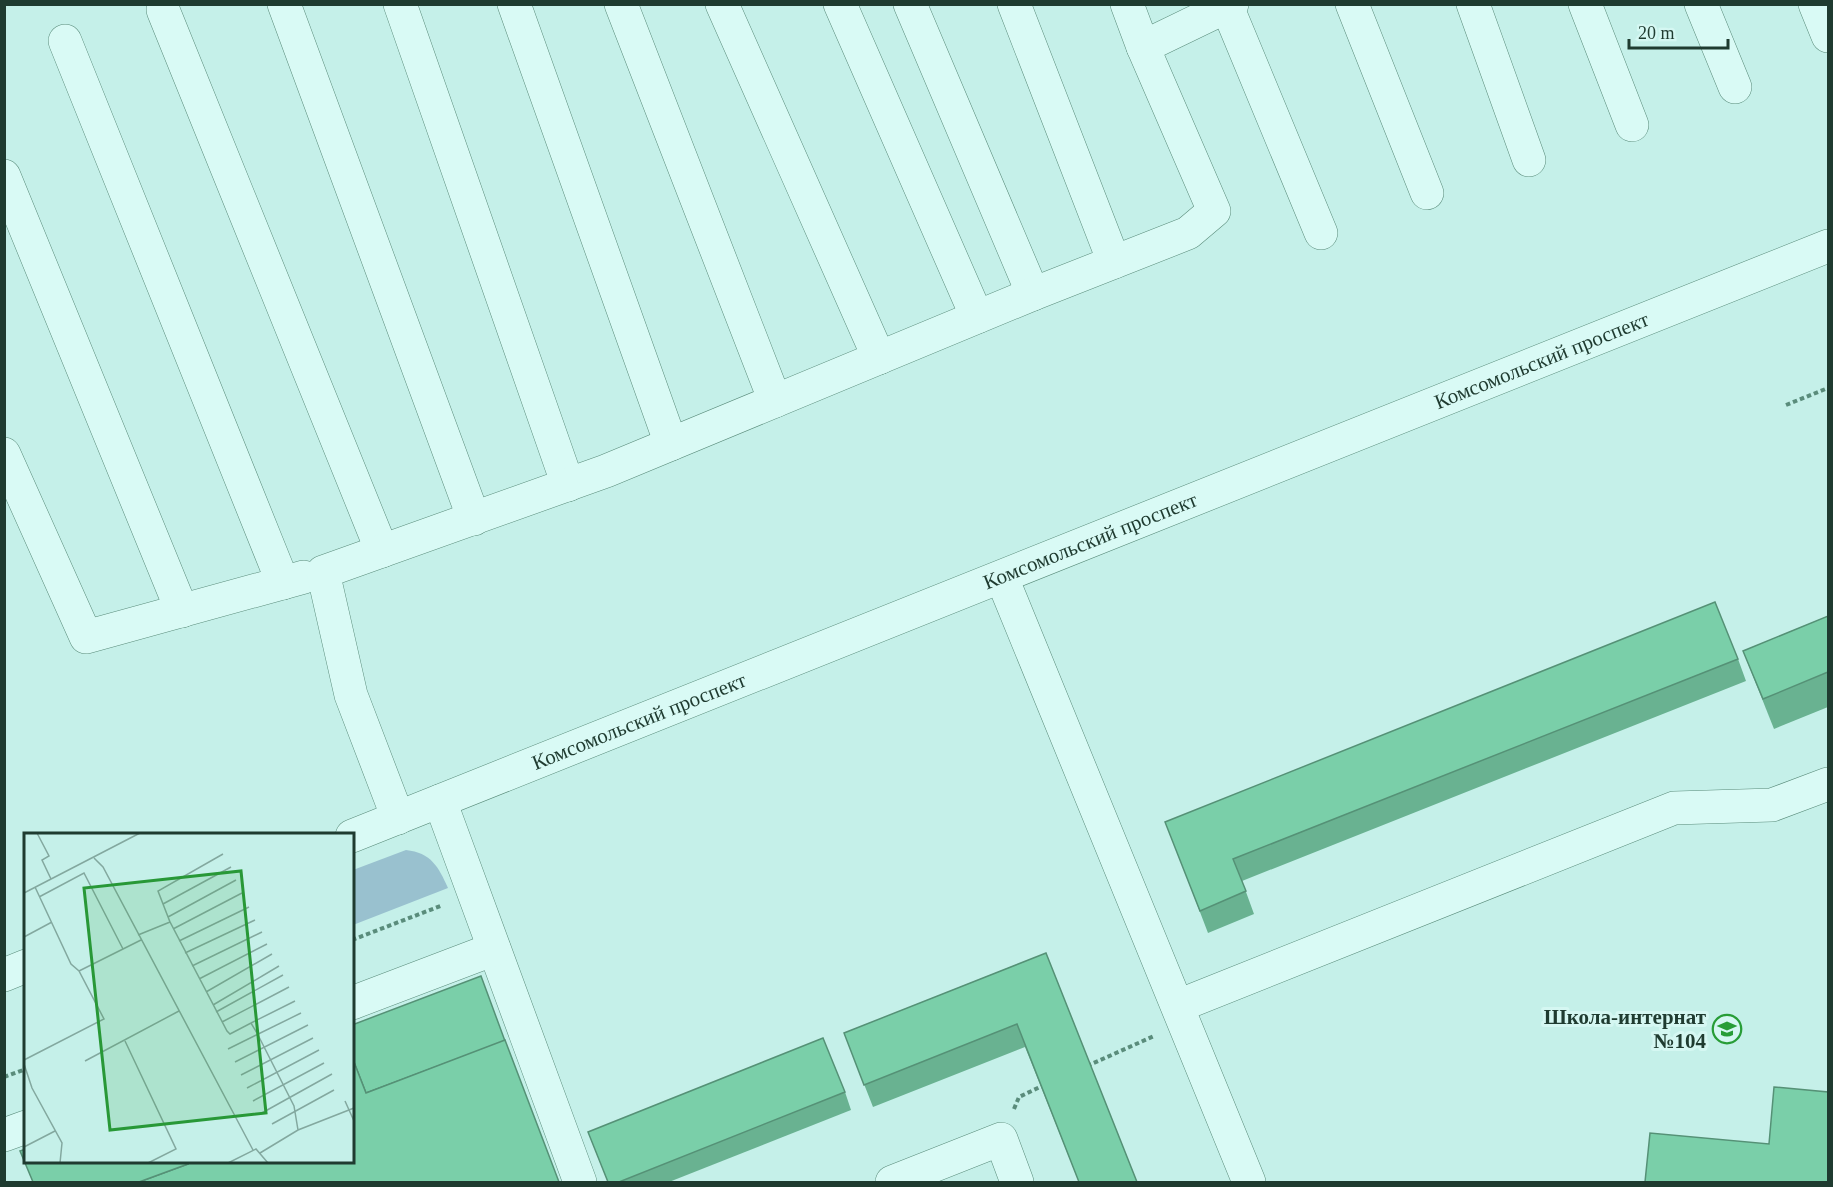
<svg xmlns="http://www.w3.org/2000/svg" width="1833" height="1187" viewBox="0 0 1833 1187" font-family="'Times New Roman',serif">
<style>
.green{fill:#99c1cf}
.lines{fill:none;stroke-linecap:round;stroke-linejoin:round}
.minor-casing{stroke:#5a8c7b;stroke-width:34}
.path{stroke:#5a8c7b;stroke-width:4;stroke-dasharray:4.5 3;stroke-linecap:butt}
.minor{stroke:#d9faf5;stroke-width:33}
.wall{fill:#69b291}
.building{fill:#7acfa9;stroke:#559176;stroke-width:1.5}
.labels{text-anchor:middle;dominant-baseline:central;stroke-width:6;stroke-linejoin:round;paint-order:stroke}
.street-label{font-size:21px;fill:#1f3b30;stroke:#d5f7f2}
.poi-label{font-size:21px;font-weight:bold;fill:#1f3b30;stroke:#d5f7f2;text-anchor:end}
.inset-road{fill:none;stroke:#83a89f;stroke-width:1.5}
.view{fill:#289837;fill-opacity:0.15;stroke:#289837;stroke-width:3}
.inset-edge{fill:none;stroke:#1f3b30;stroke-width:3}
</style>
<rect width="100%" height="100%" fill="#c5f0e9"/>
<!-- green -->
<path class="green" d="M 406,850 C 431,853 438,866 448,888 L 353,925 L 353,870 Z"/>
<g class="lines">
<!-- minor casing -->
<g class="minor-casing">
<g id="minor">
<polyline points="284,4 474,519"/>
<polyline points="400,4 568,485"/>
<polyline points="514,4 671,444"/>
<polyline points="621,4 775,401"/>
<polyline points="722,4 879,358"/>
<polyline points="840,4 977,317"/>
<polyline points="910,4 1033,294"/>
<polyline points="1014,4 1114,262"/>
<polyline points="1127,4 1143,47"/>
<polyline points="1226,4 1321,233"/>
<polyline points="1352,4 1427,193"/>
<polyline points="1473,4 1529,160"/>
<polyline points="1585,4 1632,125"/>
<polyline points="1701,4 1735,87"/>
<polyline points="1815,4 1828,36"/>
<polyline points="163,10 382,551"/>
<polyline points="65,41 283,583"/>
<polyline points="4,176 182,611"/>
<polyline points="4,454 86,637 304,577"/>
<polyline points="1002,578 1249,1182"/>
<polyline points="440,801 580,1182"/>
<polyline points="398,818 351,695 323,572 606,471 1033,294 1188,233 1214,211 1143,47 1232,4"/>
<path id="s1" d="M 352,836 L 1828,246"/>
<polyline points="4,975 26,966"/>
<polyline points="352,1003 494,949"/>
<polyline points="1178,1006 1674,808 1772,805 1828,784"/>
<polyline points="4,1135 26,1127"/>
<polyline points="892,1182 1001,1139 1017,1182"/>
</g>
</g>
<!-- path -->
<g class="path">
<polyline points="1786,405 1828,388"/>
<polyline points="352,940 443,905"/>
<polyline points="1087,1066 1154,1036"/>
<polyline points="4,1077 26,1069"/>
<polyline points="1014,1109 1019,1097 1044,1085"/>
</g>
<!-- minor -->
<use href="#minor" class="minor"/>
</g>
<!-- wall -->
<g class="wall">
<polygon points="1828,616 1828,707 1774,729 1743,651"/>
<polygon points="1738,659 1746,681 1242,881 1254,914 1208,933 1174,844"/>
<polygon points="1046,953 1137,1182 1079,1182 1025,1047 873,1107 844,1033"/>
<polygon points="845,1092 851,1110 669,1182 608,1182 588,1132"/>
</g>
<!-- building -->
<g class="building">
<polygon points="1715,602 1738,659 1233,859 1246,891 1200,911 1165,822"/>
<polygon points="1828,616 1828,672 1763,699 1743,651"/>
<polygon points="1046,953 1137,1182 1079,1182 1017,1024 864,1085 844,1033"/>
<polygon points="481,976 505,1041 366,1093 352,1057 352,1025"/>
<polygon points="823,1038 845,1092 619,1182 608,1182 588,1132"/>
<polygon points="505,1040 559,1182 139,1182 188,1164 187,1161 352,1161 352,1057 366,1093"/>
<polygon points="1774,1087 1828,1092 1828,1182 1645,1182 1650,1133 1769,1144"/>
<polygon points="26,1149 26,1161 187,1161 188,1164 139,1182 33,1182 20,1151"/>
</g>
<!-- icons -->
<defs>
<g id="school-ring" transform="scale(1.5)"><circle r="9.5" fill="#d5f7f2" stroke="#289d37" stroke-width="1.5"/><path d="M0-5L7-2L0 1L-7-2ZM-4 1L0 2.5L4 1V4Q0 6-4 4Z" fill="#289d37"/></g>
</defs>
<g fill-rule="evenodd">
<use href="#school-ring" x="1727" y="1029"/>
</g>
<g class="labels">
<!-- street labels -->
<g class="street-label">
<text stroke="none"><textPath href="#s1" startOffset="1281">Комсомольский проспект</textPath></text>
<text stroke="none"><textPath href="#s1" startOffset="795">Комсомольский проспект</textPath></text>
<text stroke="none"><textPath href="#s1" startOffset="309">Комсомольский проспект</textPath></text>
</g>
<!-- poi labels -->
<g class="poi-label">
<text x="1706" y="1017">Школа-интернат<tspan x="1706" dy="24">№104</tspan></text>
</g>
</g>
<!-- overview -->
<g transform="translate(24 833)">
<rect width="330" height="330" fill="#c5f0e9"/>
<path class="inset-road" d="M 13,0 L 25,23 L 18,27 L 27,46M 70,25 L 79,34 L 229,317M 0,60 L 116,0M 15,64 L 60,40 L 99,116M 139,71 L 207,34M 144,84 L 212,47M 146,89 L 134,58 L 199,21M 149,96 L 218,60M 114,102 L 146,89 L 203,198 L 206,201 L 227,190 L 233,200 L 270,273 L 274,297M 0,104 L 28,89M 155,108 L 225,74M 161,120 L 231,87M 168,133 L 238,99M 55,138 L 117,107M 175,146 L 243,111M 182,159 L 248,121M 189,172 L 255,133M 192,179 L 259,142M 198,189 L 265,154M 227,190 L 271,168M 101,208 L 152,316 L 124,330M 204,216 L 277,180M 0,227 L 80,186 L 55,138 L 47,131 L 11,54M 61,228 L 155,178M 211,229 L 284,192M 0,231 L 8,255 L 38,310 L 36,330M 217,242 L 289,205M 223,255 L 295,217M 229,268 L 300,230M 321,268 L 330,288M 236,281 L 308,241M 248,291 L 310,257M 0,314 L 31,298M 236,320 L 274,297 L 330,275M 204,330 L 232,316 L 244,330"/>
<path class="view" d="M 217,38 L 242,280 L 86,297 L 60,55 Z"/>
<rect width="330" height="330" class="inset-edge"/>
</g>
<!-- border -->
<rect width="1833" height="1187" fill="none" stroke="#1f3b30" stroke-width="12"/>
<!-- scale -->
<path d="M1629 39v9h99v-9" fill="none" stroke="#1f3b30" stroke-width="3"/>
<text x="1638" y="39" font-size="18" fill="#1f3b30" stroke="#d5f7f2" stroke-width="4.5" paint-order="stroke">20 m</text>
</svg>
